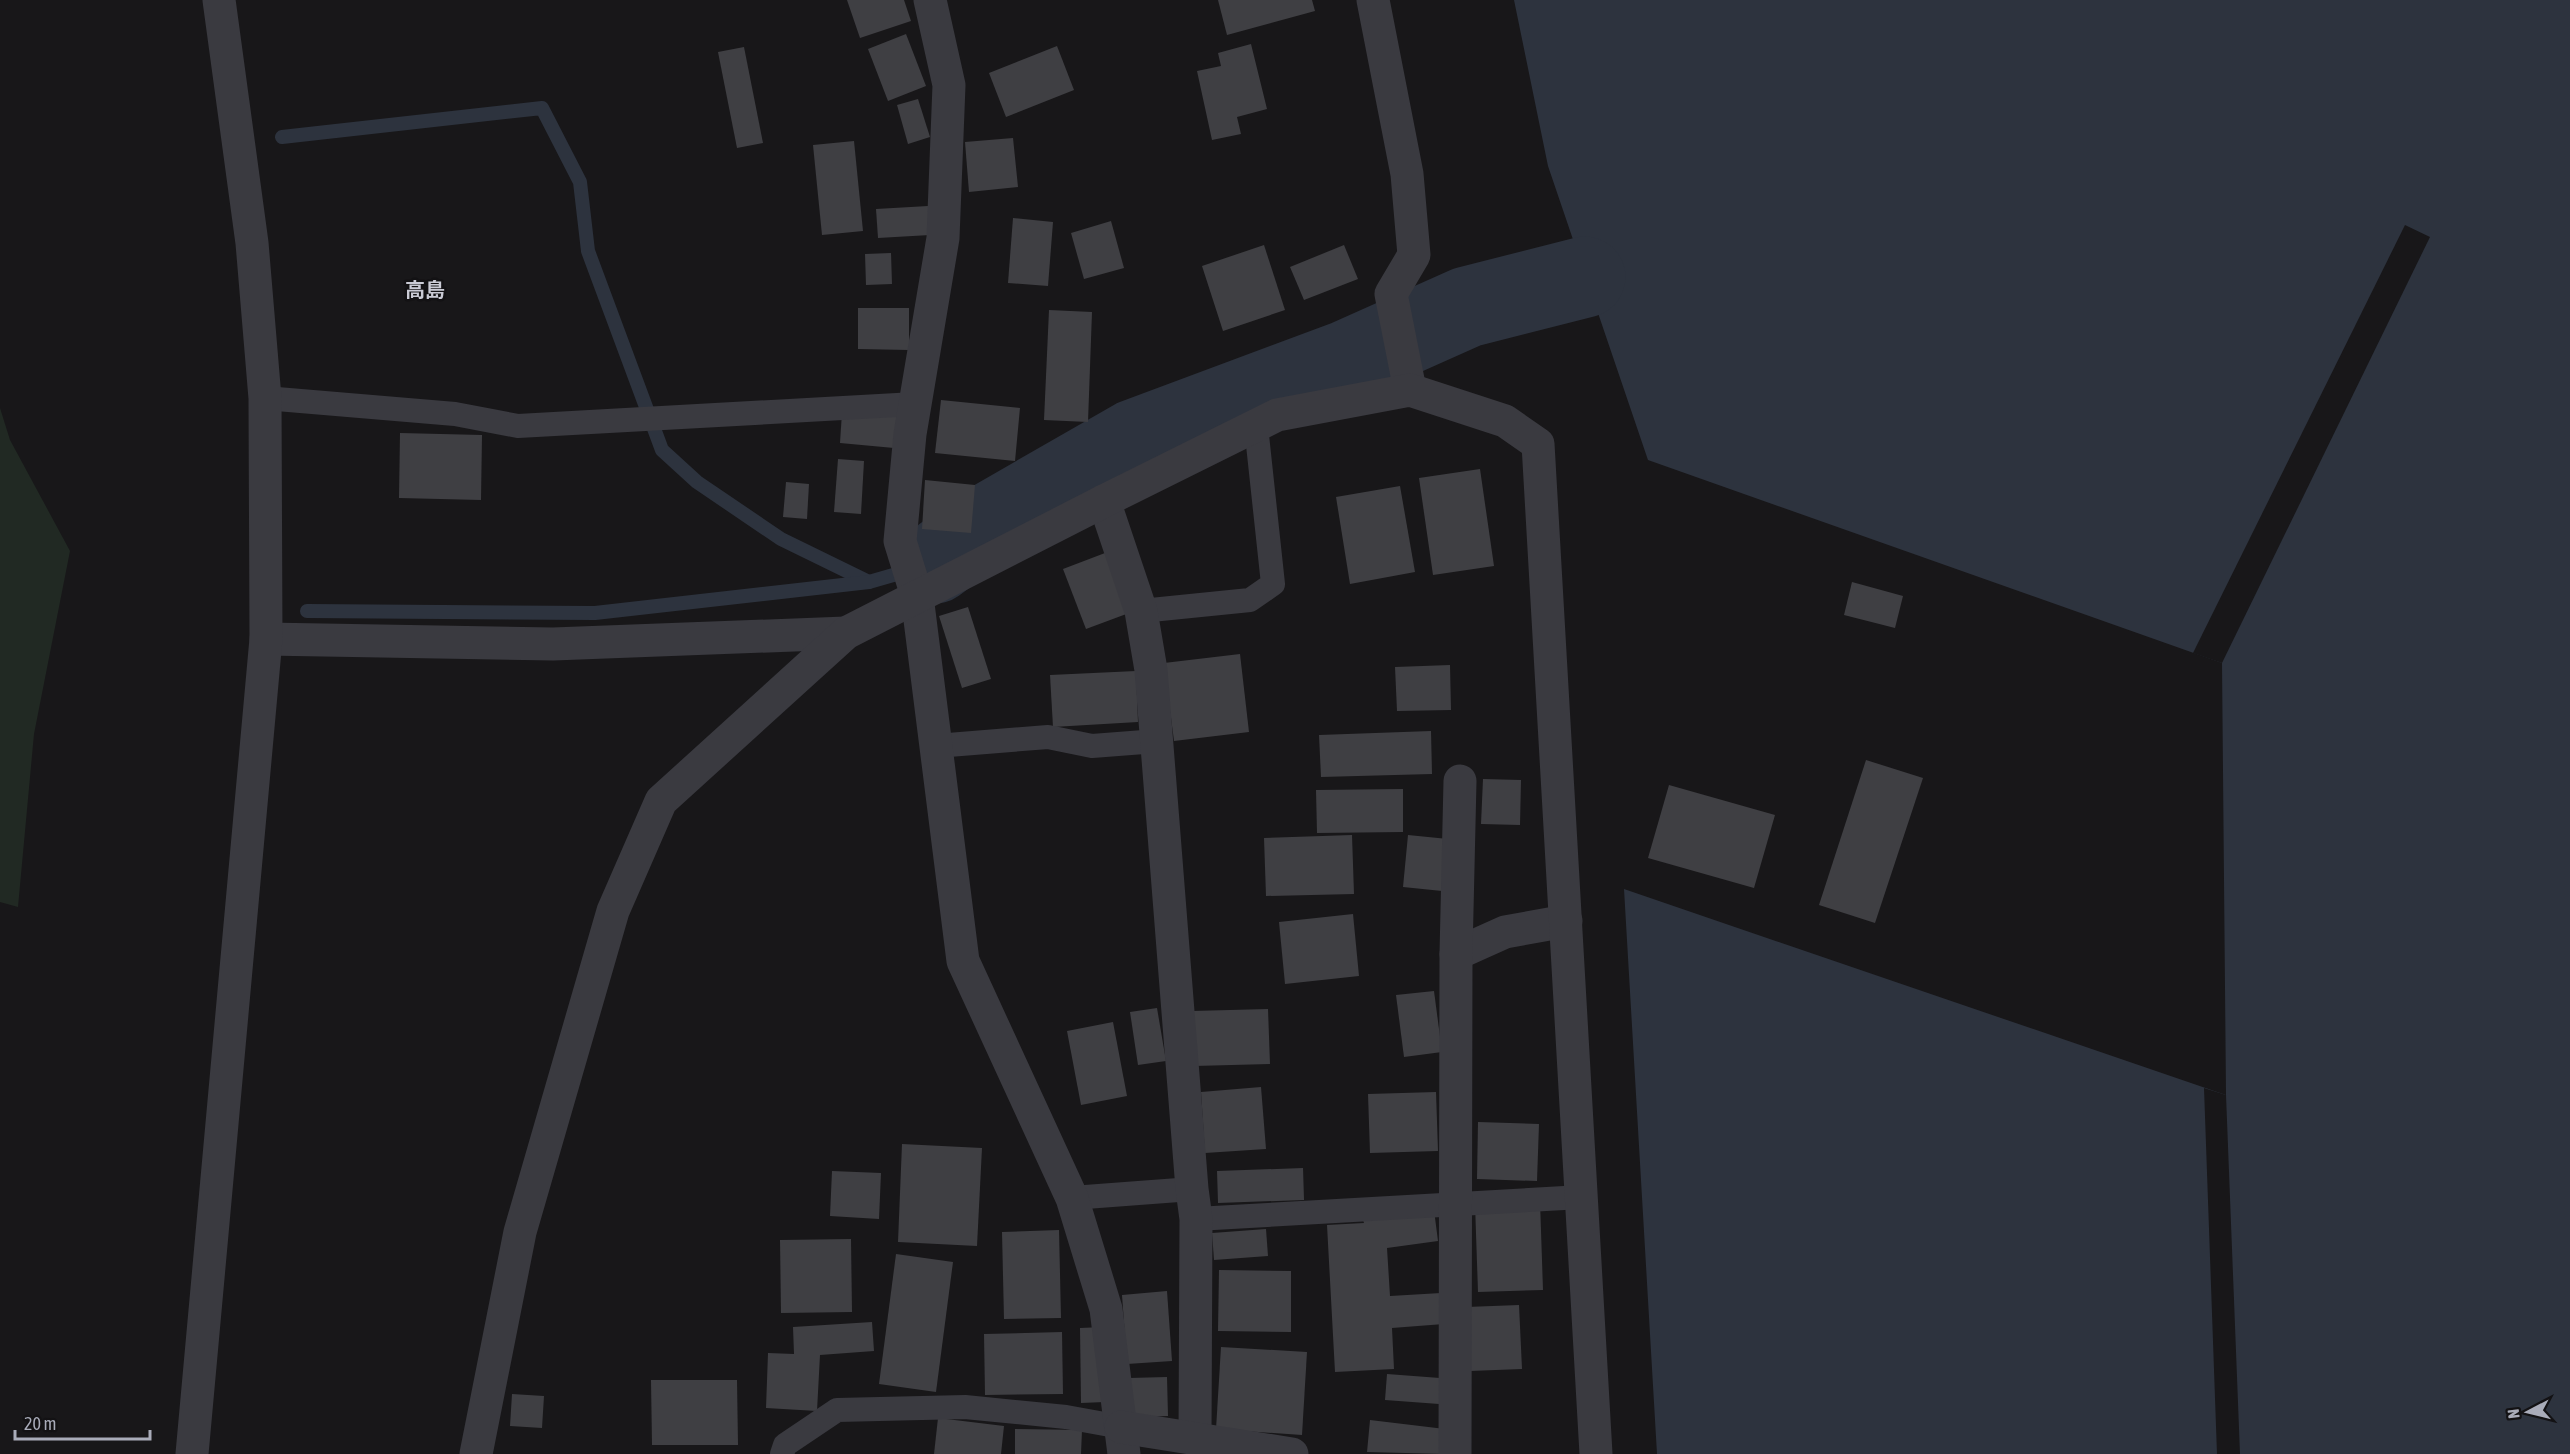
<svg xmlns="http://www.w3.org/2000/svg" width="2570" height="1454" viewBox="0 0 2570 1454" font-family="'Asap Condensed','Noto Sans JP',sans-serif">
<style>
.green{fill:#212923}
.water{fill:#2d333e}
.pier{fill:#181719}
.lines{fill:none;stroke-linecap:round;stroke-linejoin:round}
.stream{stroke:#2d333e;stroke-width:14}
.river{stroke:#2d333e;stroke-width:81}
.building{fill:#3f3f43}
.service{stroke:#3a3a40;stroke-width:24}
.minor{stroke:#3a3a40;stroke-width:33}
.labels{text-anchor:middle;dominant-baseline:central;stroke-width:5;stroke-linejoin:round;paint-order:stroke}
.quarter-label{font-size:20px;font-weight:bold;fill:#cacbd5;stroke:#131214}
</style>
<rect width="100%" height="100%" fill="#181719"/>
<!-- green -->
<polygon class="green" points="0,408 10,440 70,551 34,734 18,907 0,902"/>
<!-- water -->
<polygon class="water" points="1514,0 2570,0 2570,1454 1657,1454 1624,889 2226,1095 2222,663 1648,460 1548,166"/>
<!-- pier -->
<g class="pier">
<polygon points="2405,225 2430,237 2222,663 2193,653"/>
<polygon points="2204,1088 2226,1095 2240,1454 2217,1454"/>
</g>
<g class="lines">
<!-- stream -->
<g class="stream">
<polyline points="282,137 542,108 580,182 588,251 662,450 697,482 781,539 869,582"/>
<polyline points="307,611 595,613 869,582 935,563"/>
</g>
<!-- river -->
<polyline class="river" points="935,563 986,525 1134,440 1346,361 1467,307 1585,277"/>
</g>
<!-- building -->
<g class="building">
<polygon points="847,0 904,0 911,21 860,38"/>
<polygon points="1218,0 1312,0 1315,11 1227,35"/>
<polygon points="906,34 926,86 888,101 868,49"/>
<polygon points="1251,44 1267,109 1237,117 1241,134 1212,140 1197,71 1221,66 1218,53"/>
<polygon points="1057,46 1074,90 1006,117 989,73"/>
<polygon points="744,47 763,143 737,148 718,52"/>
<polygon points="918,99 930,137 908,144 897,105"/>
<polygon points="1013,138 1018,187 969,192 965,142"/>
<polygon points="854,141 863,231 822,235 813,145"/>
<polygon points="928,206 930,235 878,238 876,209"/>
<polygon points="1013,218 1053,222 1048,286 1008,283"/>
<polygon points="1111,221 1124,268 1084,279 1071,233"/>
<polygon points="1264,245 1285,310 1223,331 1202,266"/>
<polygon points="1344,245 1358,279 1304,300 1290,267"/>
<polygon points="891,253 892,284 866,285 865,254"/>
<polygon points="858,308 909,308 909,350 858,349"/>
<polygon points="1049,310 1092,312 1088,422 1044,420"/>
<polygon points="941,400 1020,408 1015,461 935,453"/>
<polygon points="842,412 897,417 894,448 840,443"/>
<polygon points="400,433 482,435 481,500 399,498"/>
<polygon points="838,459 864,461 861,514 834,512"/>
<polygon points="1480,469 1494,566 1433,575 1419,478"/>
<polygon points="925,480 975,485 971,533 922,529"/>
<polygon points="786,482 809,484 807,519 783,517"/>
<polygon points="1400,486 1415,572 1350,584 1336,497"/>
<polygon points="1105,553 1129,613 1086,629 1063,569"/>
<polygon points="1852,582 1903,596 1895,628 1844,615"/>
<polygon points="968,607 991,679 962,688 939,616"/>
<polygon points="1240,654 1249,732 1174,741 1164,663"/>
<polygon points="1450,665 1451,710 1397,711 1395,667"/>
<polygon points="1136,671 1138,722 1053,727 1050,675"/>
<polygon points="1431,731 1432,774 1321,777 1319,735"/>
<polygon points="1866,760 1923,778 1875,923 1819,905"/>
<polygon points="1483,779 1521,780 1520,825 1481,824"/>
<polygon points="1669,785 1775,815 1754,888 1648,858"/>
<polygon points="1403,789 1403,832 1317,833 1316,790"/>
<polygon points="1352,835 1354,894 1266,896 1264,838"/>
<polygon points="1408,835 1448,839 1442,891 1403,887"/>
<polygon points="1353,914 1359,976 1285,984 1279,922"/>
<polygon points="1434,991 1442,1052 1404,1057 1396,995"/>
<polygon points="1157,1008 1166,1061 1138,1065 1130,1012"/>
<polygon points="1268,1009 1270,1064 1194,1066 1192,1011"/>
<polygon points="1113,1022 1127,1096 1081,1105 1067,1031"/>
<polygon points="1261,1087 1266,1149 1205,1153 1201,1092"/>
<polygon points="1436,1092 1438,1151 1370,1153 1368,1094"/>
<polygon points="1478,1122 1539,1124 1537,1181 1477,1179"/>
<polygon points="902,1144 982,1148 977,1246 898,1242"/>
<polygon points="1303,1168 1304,1200 1218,1203 1217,1171"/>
<polygon points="832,1171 881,1173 879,1219 830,1216"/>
<polygon points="1540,1201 1543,1290 1478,1292 1475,1204"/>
<polygon points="1434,1210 1438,1241 1387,1248 1390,1296 1441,1293 1444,1324 1392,1328 1394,1369 1335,1372 1327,1225 1364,1223 1363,1220"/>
<polygon points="1266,1229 1268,1256 1214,1260 1212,1233"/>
<polygon points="1059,1230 1061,1318 1004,1319 1002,1232"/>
<polygon points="851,1239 852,1312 781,1313 780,1240"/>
<polygon points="896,1254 953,1262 936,1392 879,1384"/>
<polygon points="1219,1270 1291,1271 1291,1332 1218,1331"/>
<polygon points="1167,1291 1172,1361 1127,1364 1122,1295"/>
<polygon points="1519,1305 1522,1369 1470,1371 1466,1307"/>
<polygon points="872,1322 874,1351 820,1355 817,1411 766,1408 768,1353 794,1354 793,1327"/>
<polygon points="1103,1327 1105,1402 1081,1403 1080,1328"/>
<polygon points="1062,1332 1063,1394 985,1395 984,1334"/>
<polygon points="1221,1347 1307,1352 1302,1435 1216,1429"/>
<polygon points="1387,1374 1440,1378 1439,1404 1385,1400"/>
<polygon points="1167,1377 1168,1416 1131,1417 1129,1378"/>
<polygon points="651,1380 737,1380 738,1445 652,1445"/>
<polygon points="512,1394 544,1396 542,1428 510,1426"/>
<polygon points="938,1418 1004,1426 1001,1454 934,1454"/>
<polygon points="1370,1420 1445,1429 1443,1454 1367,1452"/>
<polygon points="1015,1429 1082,1430 1081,1454 1015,1454"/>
</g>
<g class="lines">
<!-- service -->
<g class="service">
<polyline points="265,398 455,414 518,426 915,404"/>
<polyline points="1141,611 1250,600 1273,584 1256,426"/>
<polyline points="936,746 1048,737 1092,746 1157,741"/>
<polyline points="1072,1198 1192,1189"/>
<polyline points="1196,1219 1582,1197"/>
<polyline points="782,1454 785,1445 837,1410 965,1407 1066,1417 1121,1427"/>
</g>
<!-- minor -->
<g class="minor">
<polyline points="930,0 949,85 943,238 910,434 900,541 917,596 963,961 1072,1198 1106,1309 1124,1454"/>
<polyline points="1373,0 1407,174 1414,255 1391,294 1410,390"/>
<polyline points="1104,501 1141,611 1151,670 1192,1189 1196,1219 1195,1437"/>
<polyline points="266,639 553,644 846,633"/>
<polyline points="1456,954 1505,932 1566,921"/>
<polyline points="1121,1427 1292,1454"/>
<polyline points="192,1454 266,639 265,398 252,243 219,0"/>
<polyline points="476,1454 520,1232 613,911 661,801 846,633 1104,501 1277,415 1410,390 1505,421 1538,444 1596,1454"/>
<polyline points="1455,1454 1456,954 1460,781"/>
</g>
</g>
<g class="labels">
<!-- quarter labels -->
<g class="quarter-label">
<text x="425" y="289">高島</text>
</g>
</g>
<!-- north arrow -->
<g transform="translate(2528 1412) rotate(263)" stroke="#131214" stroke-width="4.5" paint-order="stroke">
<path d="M0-4.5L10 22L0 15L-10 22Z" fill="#a9acb9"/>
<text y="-9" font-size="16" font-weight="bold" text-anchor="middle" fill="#a9acb9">N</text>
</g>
<!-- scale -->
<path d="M15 1430v9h135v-9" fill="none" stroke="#a9acb9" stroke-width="3"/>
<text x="24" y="1430" font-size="18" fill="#a9acb9" stroke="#131214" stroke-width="4.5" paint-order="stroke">20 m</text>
</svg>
